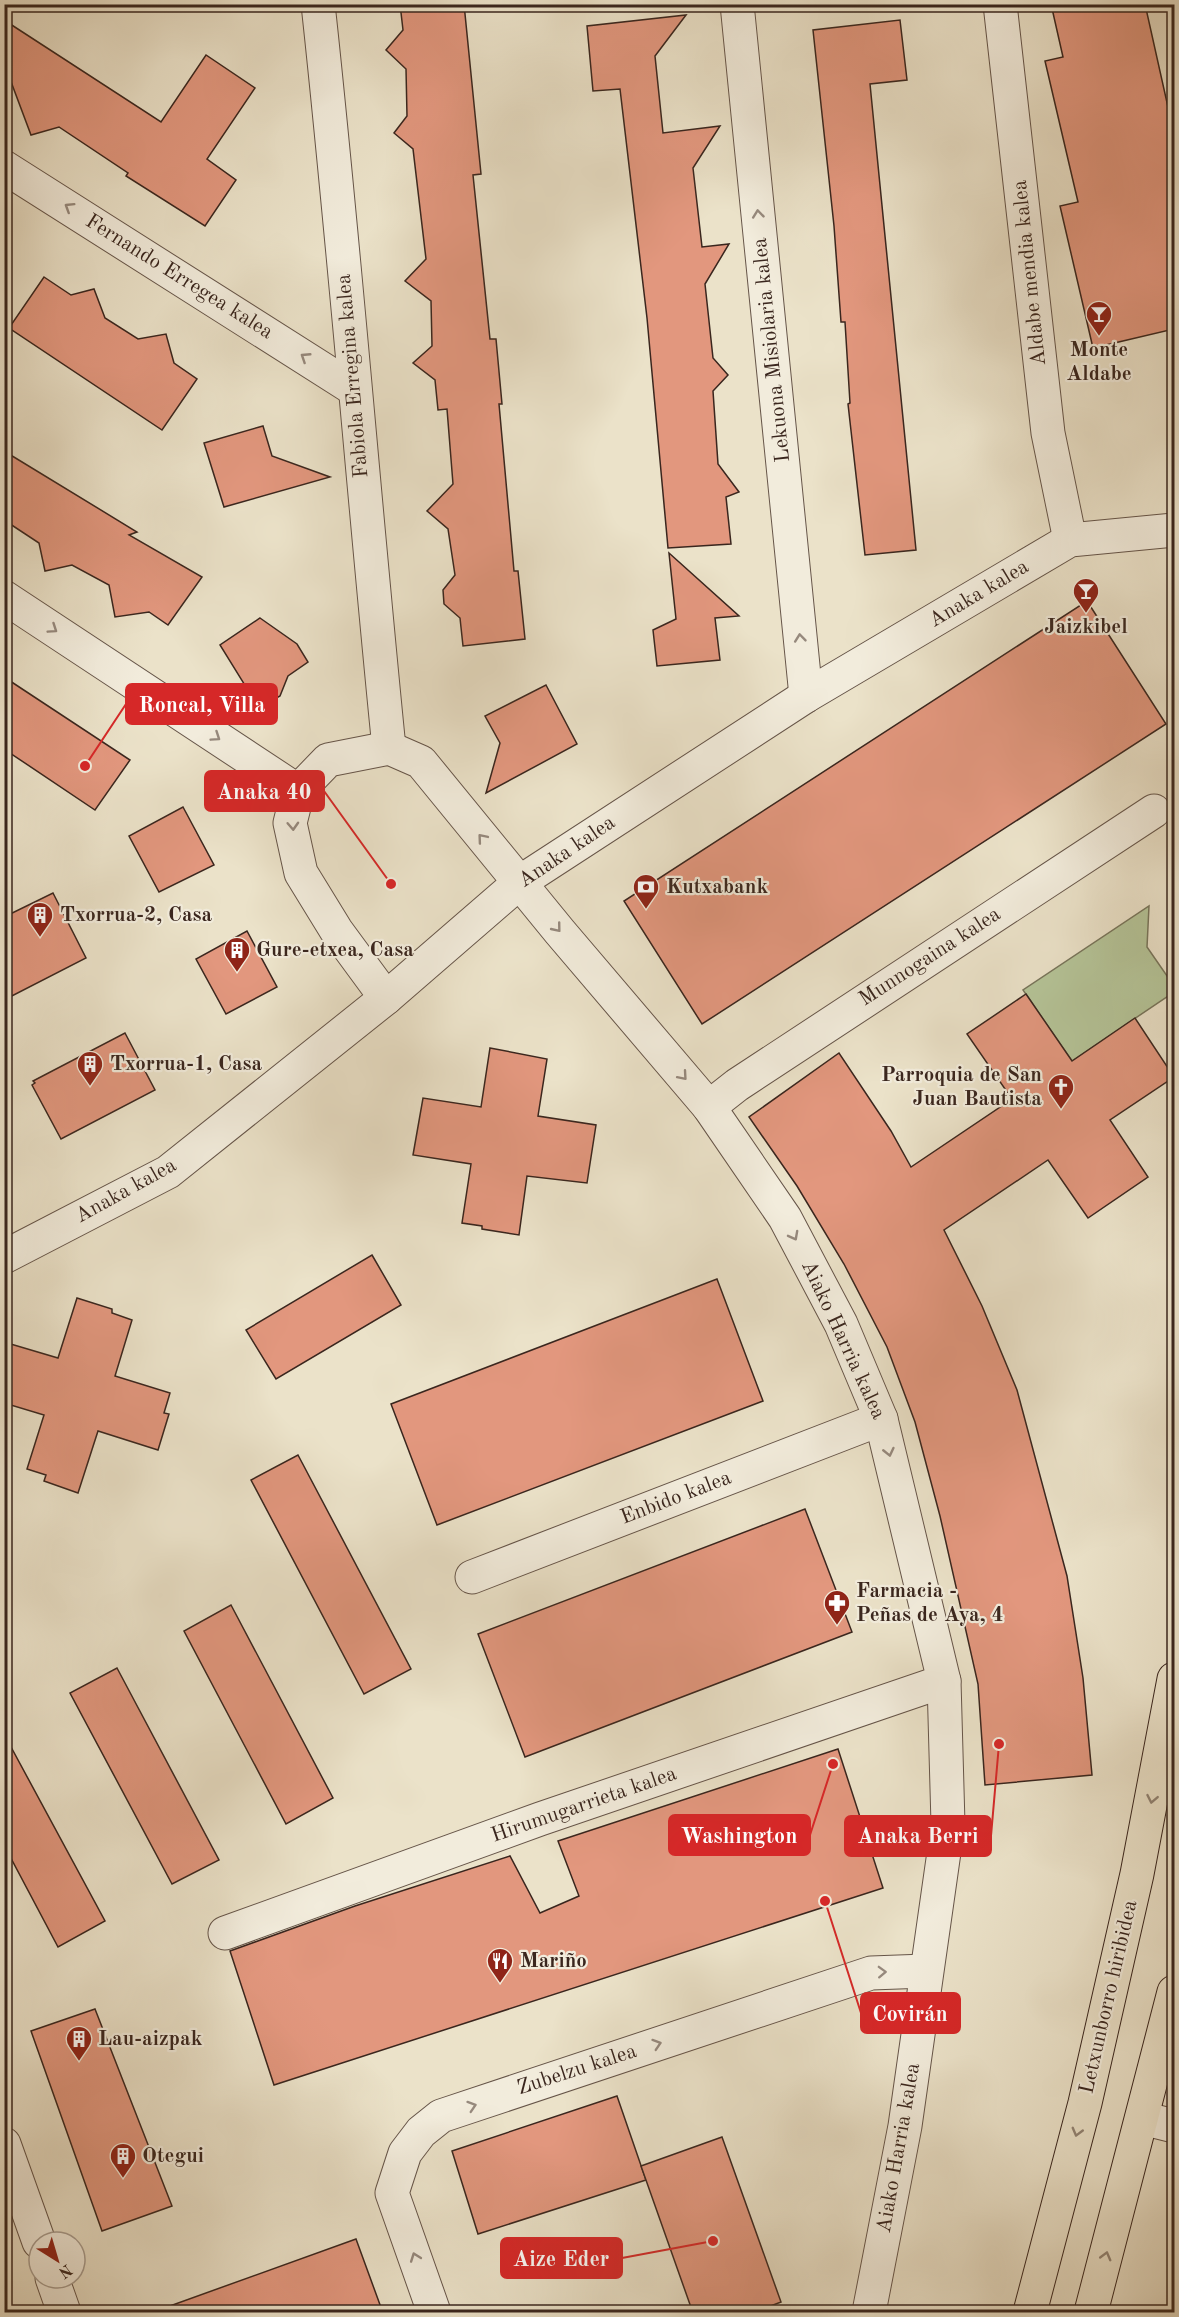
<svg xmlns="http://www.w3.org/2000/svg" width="1179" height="2317" viewBox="0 0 1179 2317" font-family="'Old Standard TT',serif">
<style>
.green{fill:#b5c498;stroke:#78755b;stroke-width:1.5}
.building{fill:#e2977e;stroke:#3a261e;stroke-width:1.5}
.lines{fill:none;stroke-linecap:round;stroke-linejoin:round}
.minor-casing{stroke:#665549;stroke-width:35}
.major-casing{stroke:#3a261e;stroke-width:35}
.minor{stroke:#f2ecdc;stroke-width:33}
.major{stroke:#ebe2c9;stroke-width:33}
.oneway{stroke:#96897d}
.oneway2{stroke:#928474}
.labels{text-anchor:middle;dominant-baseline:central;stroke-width:4.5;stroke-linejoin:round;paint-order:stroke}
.street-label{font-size:21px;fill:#3a261e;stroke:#f2ecdc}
.poi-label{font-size:21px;font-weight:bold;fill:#3a261e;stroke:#f2ecdc;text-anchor:start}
.leader{fill:none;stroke:#d62828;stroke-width:2}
.callout-dot{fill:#d62828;stroke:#f2ecdc;stroke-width:2}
.callout{fill:#d62828;stroke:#d62828;stroke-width:2}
.callout-label{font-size:22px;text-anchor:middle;font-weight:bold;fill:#fff}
</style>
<rect width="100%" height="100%" fill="#ebe2c9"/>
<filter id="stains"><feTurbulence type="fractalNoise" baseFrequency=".00333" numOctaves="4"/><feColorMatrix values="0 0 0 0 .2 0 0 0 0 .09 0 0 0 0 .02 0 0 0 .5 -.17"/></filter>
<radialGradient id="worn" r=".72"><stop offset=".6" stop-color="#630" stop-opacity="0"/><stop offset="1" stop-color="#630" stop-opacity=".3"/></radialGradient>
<!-- green -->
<polygon class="green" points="1149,906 1147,947 1174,986 1174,992 1072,1061 1023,990"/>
<!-- building -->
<g class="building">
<polygon points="400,4 464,4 481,174 473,175 490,339 496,339 502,404 499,404 514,571 518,571 525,639 463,646 460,618 444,604 443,590 455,575 448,529 427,511 453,484 447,409 438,410 435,380 413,363 432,346 431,301 405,281 426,259 413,149 394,133 407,116 406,69 386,50 403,30"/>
<polygon points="1051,4 1145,4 1174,134 1174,329 1093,348 1060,206 1078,202 1045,61 1063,57"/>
<polygon points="686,15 655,56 663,133 720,126 693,168 702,247 729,244 705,284 713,358 728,375 713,391 718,464 739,492 726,497 731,544 668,548 647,318 620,89 593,91 587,26"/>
<polygon points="4,20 161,122 206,55 255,88 207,159 236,180 205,226 126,176 128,173 59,127 31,135 4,63"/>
<polygon points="900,20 907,80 870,84 916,550 865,555 848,404 850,403 845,322 841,322 834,226 813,30"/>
<polygon points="44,277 71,295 94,289 105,318 138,339 166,334 174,363 197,379 162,430 9,328"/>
<polygon points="263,426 272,456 330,477 224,507 204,443"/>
<polygon points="4,451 137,532 129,535 202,577 168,625 149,612 115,617 109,585 72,565 45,571 39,543 4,520"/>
<polygon points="669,553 739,616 715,618 720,660 657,666 653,630 676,619"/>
<polygon points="1087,601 1166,724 702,1024 624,901"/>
<polygon points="260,618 297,644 308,662 288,676 280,696 259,708 220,645"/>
<polygon points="4,677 130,760 95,810 4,749"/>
<polygon points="546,685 577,744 486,793 500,743 485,716"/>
<polygon points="183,807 214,865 159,892 129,836"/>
<polygon points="53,893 86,958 4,1000 4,917"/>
<polygon points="247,931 277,987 226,1014 196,959"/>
<polygon points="1026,994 1072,1061 1135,1018 1174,1077 1110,1120 1148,1177 1088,1218 1048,1160 944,1230 982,1306 1017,1390 1067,1576 1083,1678 1092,1775 985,1785 978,1684 940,1516 915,1422 887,1347 844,1264 797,1186 749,1117 839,1053 891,1131 911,1167 1012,1099 967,1034"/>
<polygon points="125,1033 155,1090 61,1139 32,1085 35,1083 33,1081"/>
<polygon points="490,1048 547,1059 538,1116 596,1125 587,1183 527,1176 519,1235 482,1229 482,1226 462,1223 471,1164 413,1155 423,1098 481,1107"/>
<polygon points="372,1255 401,1305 276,1379 246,1330"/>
<polygon points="717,1279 763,1401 437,1525 391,1404"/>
<polygon points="77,1298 112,1309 112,1313 132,1320 115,1376 170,1393 164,1413 169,1414 158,1450 98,1431 78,1493 44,1481 46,1475 27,1469 44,1415 4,1403 4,1342 58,1358"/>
<polygon points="298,1455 411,1669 364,1694 251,1480"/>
<polygon points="805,1509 852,1632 525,1757 478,1634"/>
<polygon points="231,1605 333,1798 286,1824 184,1631"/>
<polygon points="117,1668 219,1860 172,1884 70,1693"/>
<polygon points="4,1734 105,1921 58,1947 4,1845"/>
<polygon points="838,1749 883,1888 274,2085 230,1951 355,1906 510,1856 540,1913 579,1896 558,1841"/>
<polygon points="95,2009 172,2206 102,2231 31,2031"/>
<polygon points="617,2096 646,2180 478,2234 452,2151"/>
<polygon points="722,2137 781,2302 752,2313 693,2313 641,2166"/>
<polygon points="356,2239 383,2313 168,2313 167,2307"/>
</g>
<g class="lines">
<!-- minor casing -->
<g class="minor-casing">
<g id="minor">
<path d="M 318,4 C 345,252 364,500 389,748"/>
<polyline points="737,4 806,696"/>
<polyline points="1000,4 1048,433 1070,540"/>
<polyline points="4,167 354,389"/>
<polyline points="4,597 298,791"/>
<polyline points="386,998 336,930 301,873 290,823 298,791 328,760 389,748 421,762 560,932 709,1107 785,1218 841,1324 881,1419 944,1681 948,1824 905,2126 869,2312"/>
<polyline points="709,1107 737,1085 1154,811"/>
<polyline points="4,1257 168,1172 386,998 520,882 806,696 1070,540 1174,530"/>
<polyline points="472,1577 881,1419"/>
<polyline points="225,1933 540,1819 944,1681"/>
<polyline points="1142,2118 1174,2126"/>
<polyline points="4,2144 39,2242"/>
<polyline points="52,2278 64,2312"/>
<polyline points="434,2312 392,2193 405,2153 421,2132 441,2116 871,1973 926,1971"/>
</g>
</g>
<!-- major casing -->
<g class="major-casing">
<g id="major">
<polyline points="1030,2312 1085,2103 1137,1874 1174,1679"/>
<polyline points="1091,2312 1174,1992"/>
</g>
</g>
<!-- minor -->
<use href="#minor" class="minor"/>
<!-- major -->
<use href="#major" class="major"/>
</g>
<!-- one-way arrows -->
<defs><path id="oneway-chevron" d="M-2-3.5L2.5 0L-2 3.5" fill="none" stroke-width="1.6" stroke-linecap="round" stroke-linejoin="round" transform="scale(1.5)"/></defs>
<g class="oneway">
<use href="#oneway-chevron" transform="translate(69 207) rotate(-148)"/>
<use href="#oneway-chevron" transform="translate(758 214) rotate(-96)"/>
<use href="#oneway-chevron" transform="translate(305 357) rotate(-147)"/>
<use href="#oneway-chevron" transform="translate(53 629) rotate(34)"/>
<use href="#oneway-chevron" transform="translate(800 638) rotate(-96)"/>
<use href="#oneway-chevron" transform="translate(216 737) rotate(34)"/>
<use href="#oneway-chevron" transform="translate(293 826) rotate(87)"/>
<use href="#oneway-chevron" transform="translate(482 838) rotate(-130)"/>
<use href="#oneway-chevron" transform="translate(557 928) rotate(51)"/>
<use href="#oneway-chevron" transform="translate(683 1076) rotate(49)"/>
<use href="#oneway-chevron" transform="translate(794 1236) rotate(62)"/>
<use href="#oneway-chevron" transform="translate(889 1452) rotate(77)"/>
<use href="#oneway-chevron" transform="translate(882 1972) rotate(-2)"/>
<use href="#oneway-chevron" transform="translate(657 2044) rotate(-18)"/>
<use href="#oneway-chevron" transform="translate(472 2106) rotate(-18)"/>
<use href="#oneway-chevron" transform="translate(415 2257) rotate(-110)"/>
</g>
<g class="oneway2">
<use href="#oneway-chevron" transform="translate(1152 1799) rotate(101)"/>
<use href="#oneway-chevron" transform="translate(1077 2132) rotate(105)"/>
<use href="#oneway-chevron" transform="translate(1106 2256) rotate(-75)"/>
</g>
<!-- icons -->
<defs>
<g id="bar-pin" transform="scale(1.35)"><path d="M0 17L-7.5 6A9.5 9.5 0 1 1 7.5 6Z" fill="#8f2418" stroke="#f2ecdc"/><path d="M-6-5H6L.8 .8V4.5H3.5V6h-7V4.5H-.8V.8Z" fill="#fff"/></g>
<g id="bank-pin" transform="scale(1.35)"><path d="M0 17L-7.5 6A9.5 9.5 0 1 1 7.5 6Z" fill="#8f2418" stroke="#f2ecdc"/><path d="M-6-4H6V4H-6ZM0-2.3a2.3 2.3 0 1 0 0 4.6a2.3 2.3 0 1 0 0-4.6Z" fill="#fff"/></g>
<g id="building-pin" transform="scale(1.35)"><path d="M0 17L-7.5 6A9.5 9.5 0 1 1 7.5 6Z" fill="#8f2418" stroke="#f2ecdc"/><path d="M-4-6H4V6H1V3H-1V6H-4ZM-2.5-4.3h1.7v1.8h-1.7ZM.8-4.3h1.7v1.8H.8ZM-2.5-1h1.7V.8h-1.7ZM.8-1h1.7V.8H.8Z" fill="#fff"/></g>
<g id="church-pin" transform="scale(1.35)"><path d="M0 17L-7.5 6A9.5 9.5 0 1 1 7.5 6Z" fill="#8f2418" stroke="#f2ecdc"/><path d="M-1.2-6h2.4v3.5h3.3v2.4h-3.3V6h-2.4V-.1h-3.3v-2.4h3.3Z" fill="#fff"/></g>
<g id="pharmacy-pin" transform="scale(1.35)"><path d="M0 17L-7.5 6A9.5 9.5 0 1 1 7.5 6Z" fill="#8f2418" stroke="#f2ecdc"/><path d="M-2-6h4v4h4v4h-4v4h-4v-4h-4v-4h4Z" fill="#fff"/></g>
<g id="restaurant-pin" transform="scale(1.35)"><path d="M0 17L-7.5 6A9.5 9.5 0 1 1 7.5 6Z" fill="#8f2418" stroke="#f2ecdc"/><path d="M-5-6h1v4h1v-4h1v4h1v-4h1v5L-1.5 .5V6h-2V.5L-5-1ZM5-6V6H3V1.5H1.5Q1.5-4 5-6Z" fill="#fff"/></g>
</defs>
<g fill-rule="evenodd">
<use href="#bar-pin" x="1099" y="314"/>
<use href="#bar-pin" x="1086" y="591"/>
<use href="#bank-pin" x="646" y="887"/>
<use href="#building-pin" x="40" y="915"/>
<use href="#building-pin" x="237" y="950"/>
<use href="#building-pin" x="90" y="1064"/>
<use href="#church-pin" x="1061" y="1087"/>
<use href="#pharmacy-pin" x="837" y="1603"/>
<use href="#restaurant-pin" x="500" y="1961"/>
<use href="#building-pin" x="79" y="2039"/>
<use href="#building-pin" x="123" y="2156"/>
</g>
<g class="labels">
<!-- street labels -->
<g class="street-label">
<text transform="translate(1030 273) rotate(-96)">Aldabe mendia kalea</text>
<text transform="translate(179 277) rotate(32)">Fernando Erregea kalea</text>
<text transform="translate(772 350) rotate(-96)">Lekuona Misiolaria kalea</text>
<text transform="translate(353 376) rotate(-95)">Fabiola Erregina kalea</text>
<text transform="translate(979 594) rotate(-31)">Anaka kalea</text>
<text transform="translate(567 852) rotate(-34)">Anaka kalea</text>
<text transform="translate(930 957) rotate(-33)">Munnogaina kalea</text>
<text transform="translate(126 1191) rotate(-29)">Anaka kalea</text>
<text transform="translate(843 1340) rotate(65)">Aiako Harria kalea</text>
<text transform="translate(676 1498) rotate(-21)">Enbido kalea</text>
<text transform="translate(584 1805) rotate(-19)">Hirumugarrieta kalea</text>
<text transform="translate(1109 1997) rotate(-77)">Letxunborro hiribidea</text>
<text transform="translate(577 2070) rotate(-18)">Zubelzu kalea</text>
<text transform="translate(899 2148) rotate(-80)">Aiako Harria kalea</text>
</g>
<!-- poi labels -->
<g class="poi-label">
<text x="1099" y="350" text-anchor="middle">Monte<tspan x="1099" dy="24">Aldabe</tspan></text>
<text x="1086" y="627" text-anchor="middle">Jaizkibel</text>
<text x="666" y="887">Kutxabank</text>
<text x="60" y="915">Txorrua-2, Casa</text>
<text x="256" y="950">Gure-etxea, Casa</text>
<text x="110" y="1064">Txorrua-1, Casa</text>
<text x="1042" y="1075" text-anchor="end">Parroquia de San<tspan x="1042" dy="24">Juan Bautista</tspan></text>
<text x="856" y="1591">Farmacia -<tspan x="856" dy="24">Peñas de Aya, 4</tspan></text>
<text x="520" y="1961">Mariño</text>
<text x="98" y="2039">Lau-aizpak</text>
<text x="142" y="2156">Otegui</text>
</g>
</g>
<!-- callouts -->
<path class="leader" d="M85 766L126 704M391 884L324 791M833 1764L810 1835M999 1744L991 1836M825 1901L861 2013M713 2241L622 2258"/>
<g class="callout-dot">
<circle cx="85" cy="766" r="6"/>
<circle cx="391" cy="884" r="6"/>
<circle cx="833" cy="1764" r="6"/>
<circle cx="999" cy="1744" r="6"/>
<circle cx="825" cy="1901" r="6"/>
<circle cx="713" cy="2241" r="6"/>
</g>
<g class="callout">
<rect x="126" y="684" width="151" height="40" rx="6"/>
<rect x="205" y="771" width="119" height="40" rx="6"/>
<rect x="669" y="1815" width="141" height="40" rx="6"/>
<rect x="845" y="1816" width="146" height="40" rx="6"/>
<rect x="861" y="1993" width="99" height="40" rx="6"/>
<rect x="501" y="2238" width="121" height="40" rx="6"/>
</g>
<g class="callout-label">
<text x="202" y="712">Roncal, Villa</text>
<text x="264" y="799">Anaka 40</text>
<text x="739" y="1843">Washington</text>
<text x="918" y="1843">Anaka Berri</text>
<text x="910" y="2021">Covirán</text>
<text x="561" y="2266">Aize Eder</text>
</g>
<!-- margin -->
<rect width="1179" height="2317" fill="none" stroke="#ebe2c9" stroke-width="24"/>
<rect x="6" y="6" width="1167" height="2305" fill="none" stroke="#3a261e" stroke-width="3"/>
<rect x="12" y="12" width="1155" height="2293" fill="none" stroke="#3a261e" stroke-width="1.5"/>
<!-- north arrow -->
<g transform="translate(57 2260) rotate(143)"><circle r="28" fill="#f2ecdc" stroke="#a89d90" stroke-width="1.5"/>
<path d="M0-4.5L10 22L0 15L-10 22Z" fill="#8f2418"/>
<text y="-9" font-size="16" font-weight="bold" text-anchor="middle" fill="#3a261e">N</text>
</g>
<rect width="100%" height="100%" filter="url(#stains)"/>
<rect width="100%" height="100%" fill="url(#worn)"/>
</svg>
